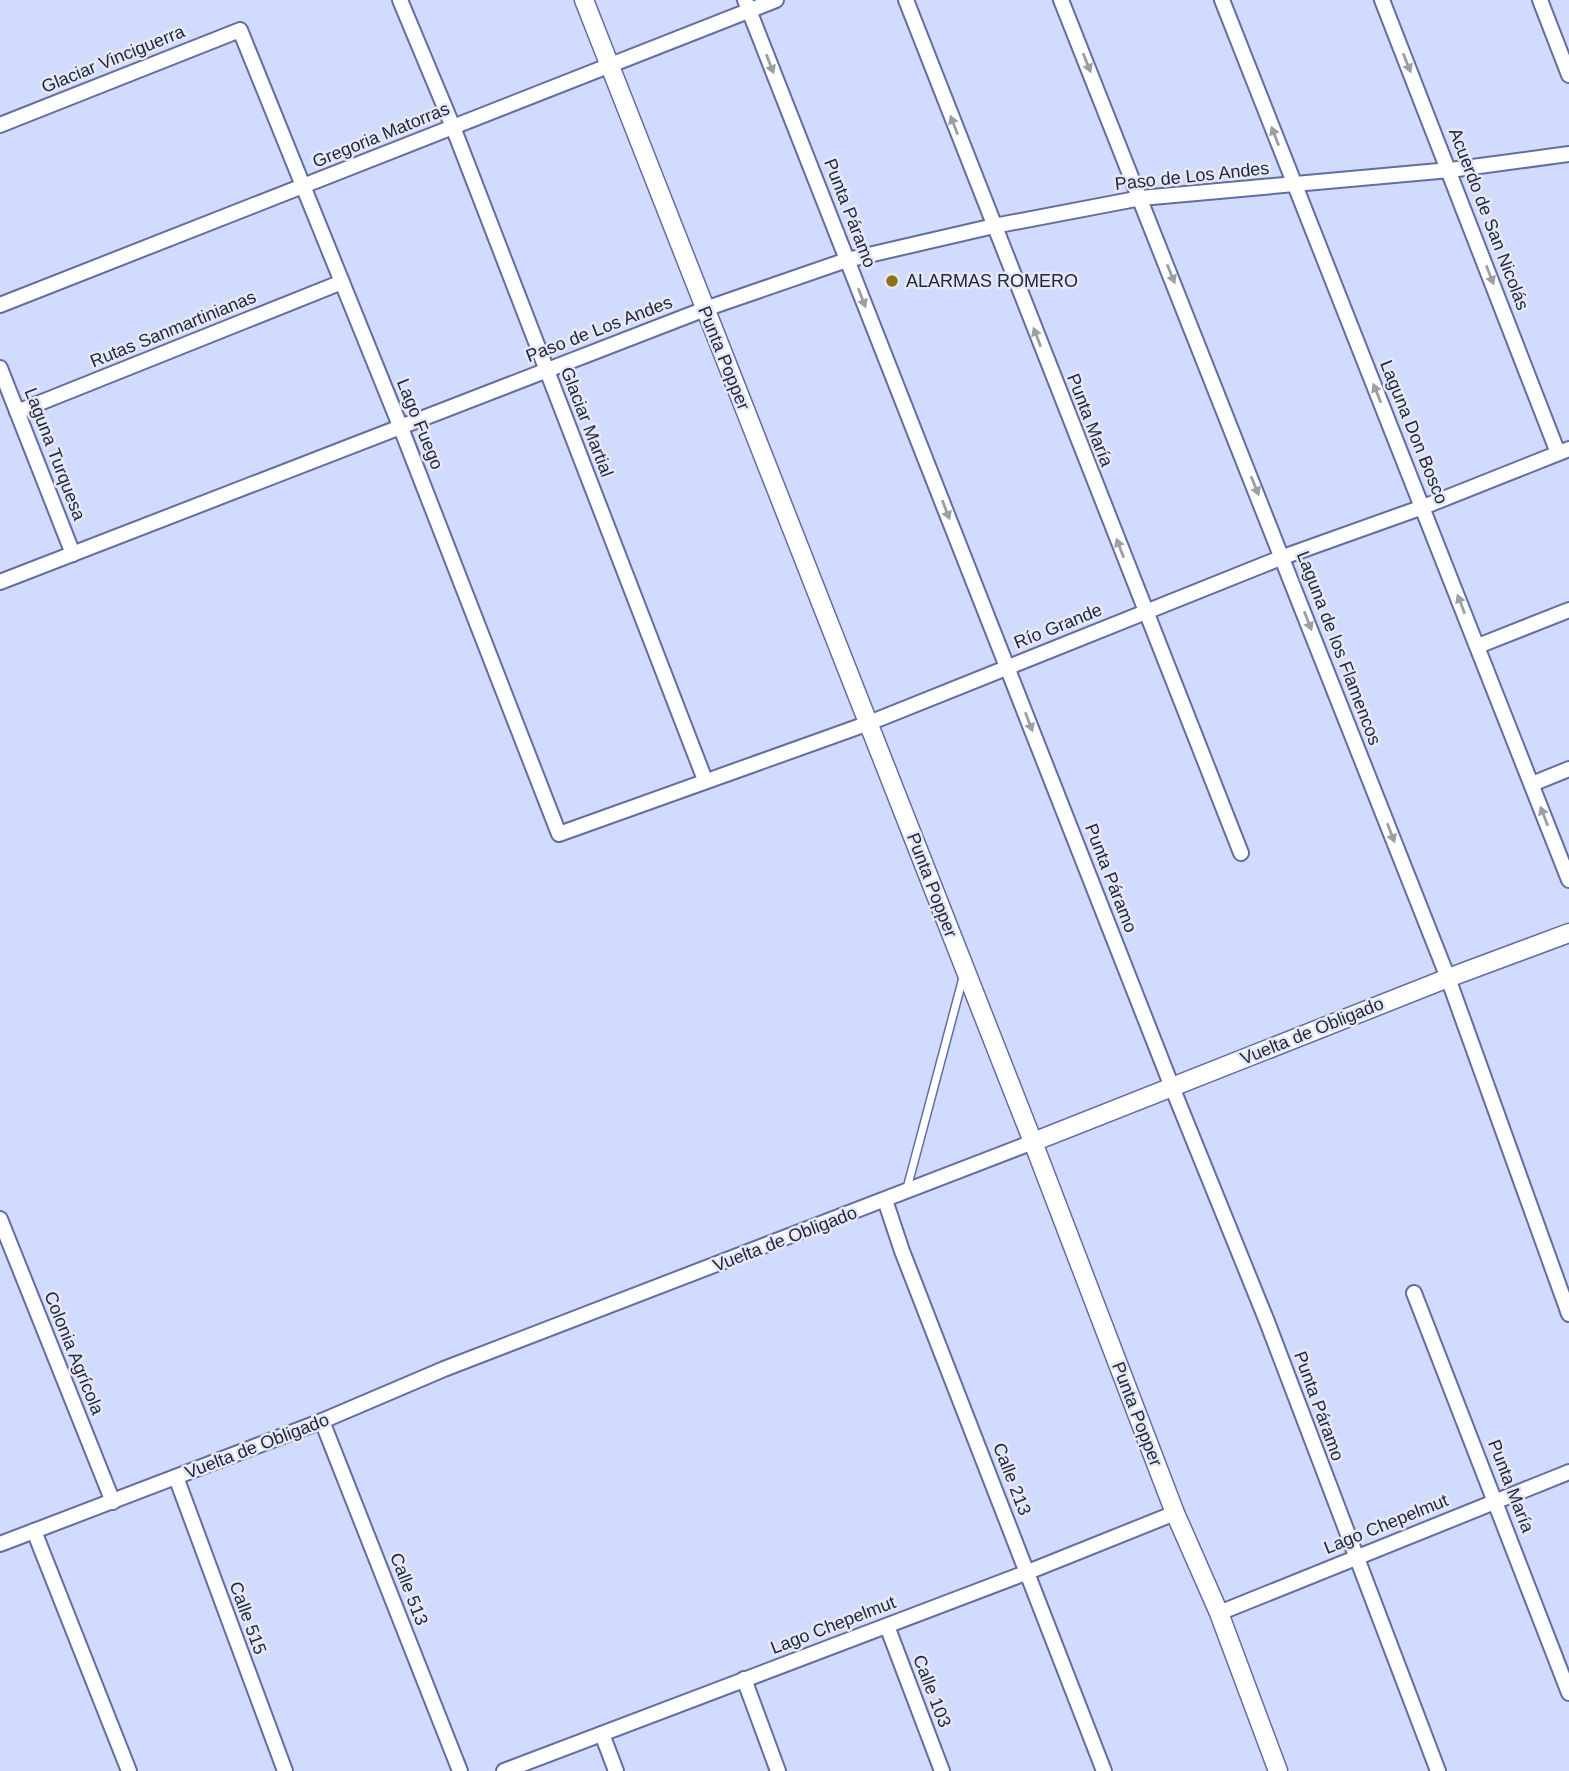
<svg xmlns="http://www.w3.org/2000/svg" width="1569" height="1771" viewBox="0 0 1569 1771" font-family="Arial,sans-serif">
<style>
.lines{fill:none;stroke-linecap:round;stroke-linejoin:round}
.service-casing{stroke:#626da2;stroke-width:10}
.minor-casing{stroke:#626da2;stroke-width:18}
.tertiary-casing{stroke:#626da2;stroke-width:21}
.service{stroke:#fff;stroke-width:7}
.minor{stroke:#fff;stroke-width:14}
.tertiary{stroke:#fff;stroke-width:18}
.oneway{fill:#9c9ea8}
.poi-dot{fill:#8a7215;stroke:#e6e9f5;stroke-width:2.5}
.labels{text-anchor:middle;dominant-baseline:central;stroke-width:5;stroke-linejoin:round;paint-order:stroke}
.street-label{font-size:18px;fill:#22273d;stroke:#e6e9f5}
.poi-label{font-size:18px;fill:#22273d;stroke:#e6e9f5;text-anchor:start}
</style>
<rect width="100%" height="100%" fill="#d1dbfe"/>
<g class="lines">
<!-- service casing -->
<g class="service-casing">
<polyline id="service" points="906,1192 964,974"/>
</g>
<!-- minor casing -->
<g class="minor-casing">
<g id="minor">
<polyline points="400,0 453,127 705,780"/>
<polyline points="745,0 1172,1087 1266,1319 1438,1771"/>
<polyline points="906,0 1241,853"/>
<polyline points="1061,0 1448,978 1569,1314"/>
<polyline points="1222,0 1569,880"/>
<polyline points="1382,0 1558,453"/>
<polyline points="1540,0 1569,75"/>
<polyline points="0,125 240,30 401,428 559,834 869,723 1283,557 1423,507 1569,449"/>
<polyline points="0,305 776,0"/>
<polyline points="0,368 73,554"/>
<polyline points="17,412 342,282"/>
<polyline points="0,582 705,309 847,260 994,226 1141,198 1450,170 1569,154"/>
<polyline points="1478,646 1569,610"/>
<polyline points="1532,784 1569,769"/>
<polyline points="885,1200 902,1251 1104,1771"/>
<polyline points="0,1219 113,1502"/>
<polyline points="1414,1293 1569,1693"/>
<polyline points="322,1421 460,1771"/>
<polyline points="176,1477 285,1771"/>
<polyline points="34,1531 129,1771"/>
<polyline points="0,1544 322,1421 444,1369 1033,1142"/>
<polyline points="1219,1613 1569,1472"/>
<polyline points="887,1626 942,1771"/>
<polyline points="744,1679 778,1771"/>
<polyline points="602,1734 616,1771"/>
<polyline points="504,1771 1028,1572 1175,1513"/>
</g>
</g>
<!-- tertiary casing -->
<g class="tertiary-casing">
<g id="tertiary">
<polyline points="584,0 1033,1142 1175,1513 1219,1613 1278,1771"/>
<polyline points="1033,1142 1448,978 1569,933"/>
</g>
</g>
<!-- service -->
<use href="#service" class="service"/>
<!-- minor -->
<use href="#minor" class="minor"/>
<!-- tertiary -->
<use href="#tertiary" class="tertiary"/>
</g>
<!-- one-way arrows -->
<defs><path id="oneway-solid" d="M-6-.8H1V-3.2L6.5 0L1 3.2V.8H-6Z" transform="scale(1.75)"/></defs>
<g class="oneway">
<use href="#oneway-solid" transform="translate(1087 63) rotate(68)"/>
<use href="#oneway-solid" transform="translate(1407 63) rotate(68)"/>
<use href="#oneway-solid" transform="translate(770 64) rotate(69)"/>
<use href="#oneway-solid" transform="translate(954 125) rotate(-111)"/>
<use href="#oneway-solid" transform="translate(1275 136) rotate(-111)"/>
<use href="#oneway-solid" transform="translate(1171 274) rotate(68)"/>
<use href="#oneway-solid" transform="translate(1490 275) rotate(69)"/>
<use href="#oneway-solid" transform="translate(862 298) rotate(69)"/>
<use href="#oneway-solid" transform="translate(1037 337) rotate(-111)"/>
<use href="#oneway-solid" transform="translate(1377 393) rotate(-112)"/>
<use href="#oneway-solid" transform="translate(1255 486) rotate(68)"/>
<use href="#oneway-solid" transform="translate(946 510) rotate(69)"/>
<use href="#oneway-solid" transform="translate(1120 548) rotate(-111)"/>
<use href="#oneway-solid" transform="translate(1461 604) rotate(-111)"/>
<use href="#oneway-solid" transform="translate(1308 621) rotate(69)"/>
<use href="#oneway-solid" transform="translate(1029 722) rotate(69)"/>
<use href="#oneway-solid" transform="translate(1544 816) rotate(-111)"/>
<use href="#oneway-solid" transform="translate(1391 833) rotate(69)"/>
</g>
<!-- markers -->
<circle class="poi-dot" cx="892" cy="281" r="7"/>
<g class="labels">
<!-- street labels -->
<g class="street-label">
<text transform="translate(113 59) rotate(-22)">Glaciar Vinciguerra</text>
<text transform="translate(381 135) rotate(-22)">Gregoria Matorras</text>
<text transform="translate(1192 176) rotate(-6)">Paso de Los Andes</text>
<text transform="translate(850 213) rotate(69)">Punta Páramo</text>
<text transform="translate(1489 219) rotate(69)">Acuerdo de San Nicolás</text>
<text transform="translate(173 329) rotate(-22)">Rutas Sanmartinianas</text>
<text transform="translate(599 329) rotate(-21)">Paso de Los Andes</text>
<text transform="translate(724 358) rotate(68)">Punta Popper</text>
<text transform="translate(1090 420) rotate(69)">Punta María</text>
<text transform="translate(587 422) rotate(69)">Glaciar Martial</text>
<text transform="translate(420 424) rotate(68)">Lago Fuego</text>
<text transform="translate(1414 432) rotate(68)">Laguna Don Bosco</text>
<text transform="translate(55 454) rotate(69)">Laguna Turquesa</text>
<text transform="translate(1058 626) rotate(-22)">Río Grande</text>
<text transform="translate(1339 648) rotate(69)">Laguna de los Flamencos</text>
<text transform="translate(1111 878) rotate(69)">Punta Páramo</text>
<text transform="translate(932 885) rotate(69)">Punta Popper</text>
<text transform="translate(1312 1031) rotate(-22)">Vuelta de Obligado</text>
<text transform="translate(785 1239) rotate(-21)">Vuelta de Obligado</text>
<text transform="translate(74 1353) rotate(68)">Colonia Agrícola</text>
<text transform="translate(1319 1406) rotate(70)">Punta Páramo</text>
<text transform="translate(1137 1414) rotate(69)">Punta Popper</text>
<text transform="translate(257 1446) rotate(-21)">Vuelta de Obligado</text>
<text transform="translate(1012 1479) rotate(69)">Calle 213</text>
<text transform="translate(1511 1486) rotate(69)">Punta María</text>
<text transform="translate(1386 1524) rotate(-22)">Lago Chepelmut</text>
<text transform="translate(409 1589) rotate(69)">Calle 513</text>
<text transform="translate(248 1618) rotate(70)">Calle 515</text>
<text transform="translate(833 1625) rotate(-21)">Lago Chepelmut</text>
<text transform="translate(932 1691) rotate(69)">Calle 103</text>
</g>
<!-- poi labels -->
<g class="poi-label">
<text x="906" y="281">ALARMAS ROMERO</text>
</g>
</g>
</svg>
